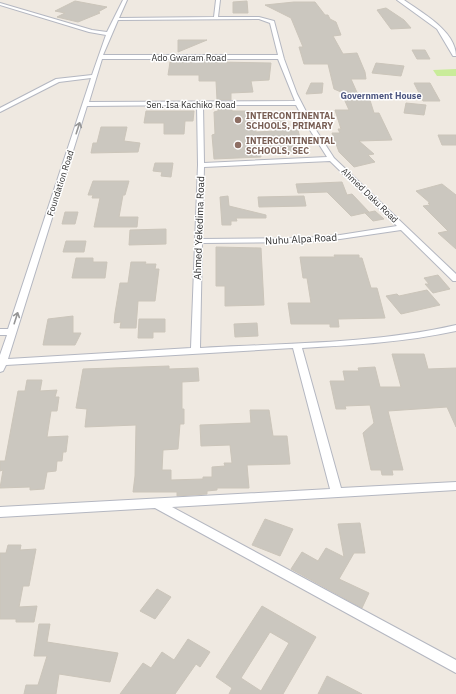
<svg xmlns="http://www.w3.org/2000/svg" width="456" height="694" viewBox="0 0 456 694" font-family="'IBM Plex Sans',sans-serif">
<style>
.pitch{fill:#c9ec9a}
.building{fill:#cbc7bf;stroke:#cbc5ba;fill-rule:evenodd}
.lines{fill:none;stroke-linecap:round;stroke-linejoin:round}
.minor-casing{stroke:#b4b7c1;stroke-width:2}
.tertiary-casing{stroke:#b4b7c1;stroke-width:2}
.minor{fill:#fff;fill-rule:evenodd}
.tertiary{fill:#fff;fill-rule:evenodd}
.oneway{stroke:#969696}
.education-dot{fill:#8d6e63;stroke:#fff;stroke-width:1.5}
.labels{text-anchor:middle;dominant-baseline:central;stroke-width:3;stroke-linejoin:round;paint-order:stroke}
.far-street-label{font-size:9px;fill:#2e2e2e;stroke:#fff}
.far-neighbourhood-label{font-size:9px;font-weight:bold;fill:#4d5680;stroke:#fff}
.far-education-label{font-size:9px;font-weight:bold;fill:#785e54;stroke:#fff;text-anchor:start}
.street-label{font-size:10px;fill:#2e2e2e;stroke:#fff}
</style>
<rect width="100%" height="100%" fill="#efe9e1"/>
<!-- pitch -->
<polygon class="pitch" points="456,69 456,76 437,76 433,70"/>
<!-- building -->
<g class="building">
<polygon points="75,1 107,7 98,12 100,13 78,22 57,17 65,13 55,11"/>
<polygon points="247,1 248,13 233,13 233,2"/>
<polygon points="294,2 315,2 325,15 328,15 330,19 336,22 341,35 333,36 343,54 357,53 365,72 366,79 351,79 359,97 369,97 374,113 379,113 392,140 359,141 374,154 368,155 375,162 354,167 339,152 332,133 340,133 338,129 341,129 335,110 349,110 341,92 334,89 328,64 304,64 299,47 303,47 291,18 265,5"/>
<polygon points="386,8 404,20 411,28 391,29 377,10"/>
<polygon points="178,40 207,40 178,52"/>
<polygon points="412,50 425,50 430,59 417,59"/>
<polygon points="217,60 217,62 271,63 269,80 251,81 253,92 231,93 231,100 217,100 216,81 199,81 199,75 168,75 170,62"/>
<polygon points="376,63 404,66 401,76 372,73"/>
<polygon points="311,83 323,83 322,93 306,94"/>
<polygon points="414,83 430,83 440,101 423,101"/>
<polygon points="406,103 426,105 424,115 404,113"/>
<polygon points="218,106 232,106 232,111 252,111 256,132 275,131 273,120 285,120 288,130 298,130 303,151 289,152 288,149 260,150 261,157 214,159 212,135 215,134 214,112 218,111"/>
<polygon points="146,111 194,111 193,121 185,121 184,134 164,134 164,123 144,123"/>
<polygon points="101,127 127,127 124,141 140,143 138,152 91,153 93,143 97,143"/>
<polygon points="438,135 456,135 456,145 442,145"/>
<polygon points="155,163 173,163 171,177 161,176 162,172 153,171"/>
<polygon points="93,181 129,181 125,195 123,195 119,217 138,217 137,227 94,227 100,198 92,198 93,195 88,195"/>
<polygon points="342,182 347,195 352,194 369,212 351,216 327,192 298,193 296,184"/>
<polygon points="442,184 456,195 456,249 438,233 448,231 423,206 430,205 428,203 430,203 416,191"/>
<polygon points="228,196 229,206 266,215 266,218 236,218 237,221 231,221 231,225 222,225 220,197"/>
<polygon points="304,196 306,206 259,207 258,197"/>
<polygon points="375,211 384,219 373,221 365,213"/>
<polygon points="65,212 78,212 75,224 62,224"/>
<polygon points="166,229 166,244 129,245 130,230"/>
<polygon points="66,241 86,241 84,252 63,252"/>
<polygon points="216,247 261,248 264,305 225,306 225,286 216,286"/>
<polygon points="334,255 359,255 359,258 362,258 371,288 377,288 385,318 338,319 339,327 330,327 330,324 291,324 288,303 311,303 307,278 303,278 300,257 335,257"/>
<polygon points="76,258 93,258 93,262 107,262 105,278 72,278"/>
<polygon points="131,262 146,262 145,264 156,264 155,269 159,269 155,301 138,301 136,328 120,328 121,322 114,323 115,313 120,283 128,283"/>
<polygon points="438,275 450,289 433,293 425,284 429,284 424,278"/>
<polygon points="427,290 440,305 401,314 386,296 397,294 399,296"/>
<polygon points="73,316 73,333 81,333 75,345 43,345 48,319"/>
<polygon points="139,319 165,319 165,332 153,332 153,338 138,338"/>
<polygon points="257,323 258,336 235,337 234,324"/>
<polygon points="392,354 424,354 428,369 456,368 456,427 447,407 388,411 403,470 392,470 393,475 382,475 381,470 371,470 363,433 374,423 370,405 345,406 346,409 336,409 330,381 345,381 343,371 359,371 358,368 375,367 380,387 401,387"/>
<polygon points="169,366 169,369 198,368 199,381 182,382 182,409 184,409 184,424 180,424 178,449 163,450 162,470 171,470 171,480 203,479 203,477 212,477 212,467 225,466 224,463 232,463 230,445 201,446 200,425 251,423 250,410 269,410 273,436 287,436 290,464 247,465 249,488 217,488 217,490 207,491 207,494 177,496 177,492 133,492 135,476 136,425 85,427 87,409 76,408 83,369"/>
<polygon points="27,380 42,380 40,391 57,390 55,397 59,397 57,411 51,411 47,437 68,436 66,452 63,452 62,461 57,461 56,471 47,472 44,489 30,490 30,487 0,488 3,470 0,471 0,461 5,461 18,391 25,391"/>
<polygon points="265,519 293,529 280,556 252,545"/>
<polygon points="360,523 365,553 354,553 339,579 369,593 362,608 291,569 302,552 318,561 326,548 344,557 338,524"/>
<polygon points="8,545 21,545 20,550 36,549 29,586 23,586 19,607 37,606 34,622 16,622 16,619 0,619 0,553 6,553"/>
<polygon points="157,589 171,597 155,619 140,611"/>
<path d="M 262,606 L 316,637 L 283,694 L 229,694 L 232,688 L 216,677 ZM 270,632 L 289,643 L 261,691 L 241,678 Z"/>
<polygon points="39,624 50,624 47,642 118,653 110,682 59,674 56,694 24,694 26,685 38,685 47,656 34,656"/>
<polygon points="188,639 210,652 200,667 196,664 175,694 120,694 143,663 151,668 162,652 174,660"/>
<polygon points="327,676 362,694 318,694"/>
</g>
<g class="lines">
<!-- minor casing -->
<g class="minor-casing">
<path id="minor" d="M 123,0 L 127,0 L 119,18 L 214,17 L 216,0 L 220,0 L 218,17 L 259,17 L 274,21 L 284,59 L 297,94 L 314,127 L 334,158 L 456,274 L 456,281 L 453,281 L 401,230 L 340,239 L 304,242 L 202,243 L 200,348 C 284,343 374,344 456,325 L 456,331 C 405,342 354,345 302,348 L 341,488 L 456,482 L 456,490 L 172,507 L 456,660 L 456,673 L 155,508 L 0,517 L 0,507 L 330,489 L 293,348 L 6,365 L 3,371 L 0,372 L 0,355 L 7,335 L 0,335 L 0,329 L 8,329 L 91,78 L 59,82 L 2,111 L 0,112 L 0,108 L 56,79 L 92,75 L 106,35 L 89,32 L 0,5 L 0,3 L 92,30 L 107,32 ZM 259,19 L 270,23 L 278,55 L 103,55 L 118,20 ZM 102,59 L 278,59 L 295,101 L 89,102 ZM 197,105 L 198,165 L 191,348 L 8,359 L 87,106 ZM 203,105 L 296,105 L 308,127 L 327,157 L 204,163 ZM 330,161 L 397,226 L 340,235 L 304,238 L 202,239 L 204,167 Z"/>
</g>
<!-- tertiary casing -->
<g class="tertiary-casing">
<path id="tertiary" d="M 397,0 L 404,0 C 422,13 456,31 456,56 L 453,56 L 437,29 Z"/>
</g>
<!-- minor -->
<use href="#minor" class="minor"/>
<!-- tertiary -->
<use href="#tertiary" class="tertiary"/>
</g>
<!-- one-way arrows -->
<defs><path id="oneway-shaft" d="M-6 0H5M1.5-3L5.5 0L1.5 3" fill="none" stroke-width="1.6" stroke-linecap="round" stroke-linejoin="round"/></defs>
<g class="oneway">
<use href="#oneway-shaft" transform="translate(78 128) rotate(-72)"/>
<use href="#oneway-shaft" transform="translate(16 318) rotate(-72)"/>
</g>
<!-- markers -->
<g class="education-dot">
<circle cx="238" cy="120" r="4"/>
<circle cx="238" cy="145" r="4"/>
</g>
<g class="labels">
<!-- far-street labels -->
<g class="far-street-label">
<text x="189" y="57">Ado Gwaram Road</text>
<text x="191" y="104">Sen. Isa Kachiko Road</text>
<text transform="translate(60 183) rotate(-72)">Foundation Road</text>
<text transform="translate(370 195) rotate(44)">Ahmed Daku Road</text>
</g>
<!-- far-neighbourhood labels -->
<g class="far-neighbourhood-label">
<text x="381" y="95">Government House</text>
</g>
<!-- far-education labels -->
<g class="far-education-label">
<text x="246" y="115">INTERCONTINENTAL<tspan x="246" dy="10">SCHOOLS, PRIMARY</tspan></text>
<text x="246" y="140">INTERCONTINENTAL<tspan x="246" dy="10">SCHOOLS, SEC</tspan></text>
</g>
<!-- street labels -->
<g class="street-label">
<text transform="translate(199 228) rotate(-88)">Ahmed Yekedima Road</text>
<text transform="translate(301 239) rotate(-3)">Nuhu Alpa Road</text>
</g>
</g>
</svg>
